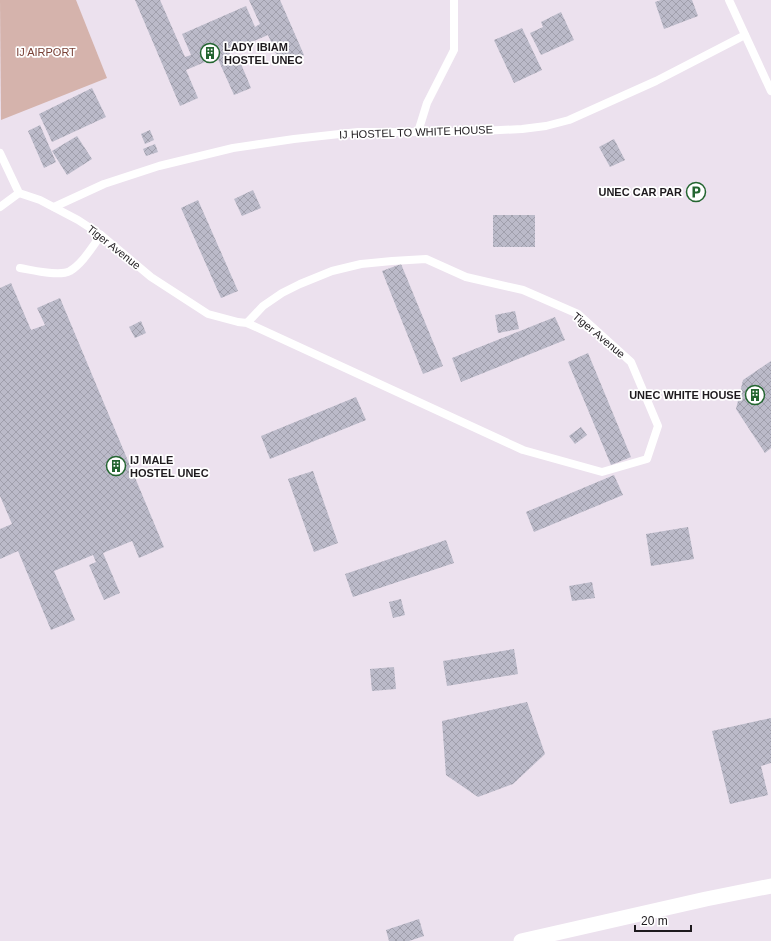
<svg xmlns="http://www.w3.org/2000/svg" width="771" height="941" viewBox="0 0 771 941" font-family="Helvetica,sans-serif">
<style>
.park{fill:#d5b3ac}
.building{fill:url(#building-cross-hatch)}
.lines{fill:none;stroke-linecap:round;stroke-linejoin:round}
.lane{stroke:#fff;stroke-width:8}
.street{stroke:#fff;stroke-width:15}
.labels{text-anchor:middle;dominant-baseline:central;stroke-width:3.5;stroke-linejoin:round;paint-order:stroke}
.poi-label{font-size:11px;font-weight:bold;fill:#1e1a1e;stroke:#fff;text-anchor:start}
.park-label{font-size:11px;fill:#794136;stroke:#fff}
.street-label{font-size:11px;fill:#1e1a1e;stroke:#fff}
</style>
<defs>
<pattern id="building-cross-hatch" width="8" height="8" patternUnits="userSpaceOnUse"><rect width="8" height="8" fill="#bbbac9"/><path d="M0 0l8 8M0 8l8-8" fill="none" stroke="#a09fac"/></pattern>
</defs>
<rect width="100%" height="100%" fill="#ece1ee"/>
<!-- park -->
<polygon class="park" points="0,0 76,0 107,78 1,120"/>
<!-- building -->
<g class="building">
<polygon points="135,0 160,0 185,57 191,55 182,34 246,6 255,27 260,24 249,0 280,0 304,55 281,65 268,35 229,52 233,62 239,59 251,88 234,95 217,57 186,70 198,98 180,106"/>
<polygon points="661,0 692,0 698,16 664,29 655,2"/>
<polygon points="561,12 574,40 541,55 530,33 543,27 541,22"/>
<polygon points="522,28 542,70 514,83 494,40"/>
<polygon points="92,88 106,117 52,142 39,114"/>
<polygon points="40,125 56,162 44,168 28,131"/>
<polygon points="150,130 154,140 145,144 141,134"/>
<polygon points="77,136 92,159 67,175 52,151"/>
<polygon points="614,139 625,160 610,167 599,147"/>
<polygon points="155,144 158,152 146,156 143,149"/>
<polygon points="253,190 261,208 242,216 234,199"/>
<polygon points="198,200 238,291 221,298 181,208"/>
<rect x="493" y="215" width="42" height="32"/>
<polygon points="401,264 443,366 423,374 382,271"/>
<polygon points="11,283 31,330 45,325 37,308 60,298 164,547 139,558 132,541 103,553 120,593 104,600 89,565 96,562 93,555 54,571 75,620 51,630 18,551 0,559 0,529 12,524 0,496 0,288"/>
<polygon points="515,311 519,329 498,333 495,315"/>
<polygon points="555,317 565,340 461,382 452,358"/>
<polygon points="141,321 146,333 135,338 129,327"/>
<polygon points="588,353 631,457 611,465 568,362"/>
<polygon points="771,361 771,448 765,453 736,409 743,380"/>
<polygon points="356,397 366,420 270,459 261,436"/>
<polygon points="581,427 587,435 575,444 569,436"/>
<polygon points="313,471 338,543 314,552 288,479"/>
<polygon points="614,475 623,495 534,532 526,512"/>
<polygon points="688,527 694,559 651,566 646,534"/>
<polygon points="446,540 454,563 353,597 345,574"/>
<polygon points="592,582 595,598 572,601 569,586"/>
<polygon points="401,599 405,615 393,618 389,602"/>
<polygon points="514,649 518,674 447,686 443,661"/>
<polygon points="394,667 396,689 372,691 370,669"/>
<polygon points="527,702 545,754 513,784 478,797 446,775 442,721"/>
<polygon points="771,718 771,763 761,766 768,795 730,804 712,731"/>
<polygon points="419,919 424,936 409,941 389,941 386,930"/>
</g>
<g class="lines">
<!-- lane -->
<g class="lane">
<polyline points="729,0 771,91"/>
<polyline points="418,132 427,103 454,50 454,0"/>
<polyline points="0,153 19,193 40,200 78,220 101,235 151,277 208,314 238,322 247,323 263,306 282,293 300,284 332,271 361,264 392,261 426,259 466,277 523,290 578,314 631,362 658,426 647,459 602,472 523,450 247,323"/>
<polyline points="0,207 19,193"/>
<polyline points="54,207 104,184 159,166 233,148 294,139 358,132 459,132 522,129 546,126 569,120 656,81 745,35"/>
<path d="M 20,268 C 32,270 59,277 70,271 C 83,263 92,247 101,235"/>
</g>
<!-- street -->
<polyline class="street" points="521,941 706,899 771,886"/>
</g>
<!-- icons -->
<defs>
<g id="building-ring" transform="scale(1)"><circle r="9.5" fill="#fff" stroke="#236530" stroke-width="1.5"/><path d="M-4-6H4V6H1V3H-1V6H-4ZM-2.5-4.3h1.7v1.8h-1.7ZM.8-4.3h1.7v1.8H.8ZM-2.5-1h1.7V.8h-1.7ZM.8-1h1.7V.8H.8Z" fill="#236530"/></g>
<g id="parking-ring" transform="scale(1)"><circle r="9.5" fill="#fff" stroke="#236530" stroke-width="1.5"/><path d="M-3.5-5.5H1a3.5 3.5 0 0 1 0 7H-1V5.5H-3.5ZM-1-3.4V-.6H.8a1.4 1.4 0 0 0 0-2.8Z" fill="#236530"/></g>
</defs>
<g fill-rule="evenodd">
<use href="#building-ring" x="210" y="53"/>
<use href="#parking-ring" x="696" y="192"/>
<use href="#building-ring" x="755" y="395"/>
<use href="#building-ring" x="116" y="466"/>
</g>
<g class="labels">
<!-- poi labels -->
<g class="poi-label">
<text x="224" y="47">LADY IBIAM<tspan x="224" dy="13">HOSTEL UNEC</tspan></text>
<text x="682" y="192" text-anchor="end">UNEC CAR PAR</text>
<text x="741" y="395" text-anchor="end">UNEC WHITE HOUSE</text>
<text x="130" y="460">IJ MALE<tspan x="130" dy="13">HOSTEL UNEC</tspan></text>
</g>
<!-- park labels -->
<g class="park-label">
<text x="46" y="52">IJ AIRPORT</text>
</g>
<!-- street labels -->
<g class="street-label">
<text transform="translate(416 132) rotate(-2)">IJ HOSTEL TO WHITE HOUSE</text>
<text transform="translate(114 247) rotate(38)">Tiger Avenue</text>
<text transform="translate(599 335) rotate(40)">Tiger Avenue</text>
</g>
</g>
<!-- scale -->
<path d="M635 925v6h56v-6" fill="none" stroke="#1e1a1e" stroke-width="2"/>
<text x="641" y="925" font-size="12" fill="#1e1a1e" stroke="#ffffff" stroke-width="3" paint-order="stroke">20 m</text>
</svg>
